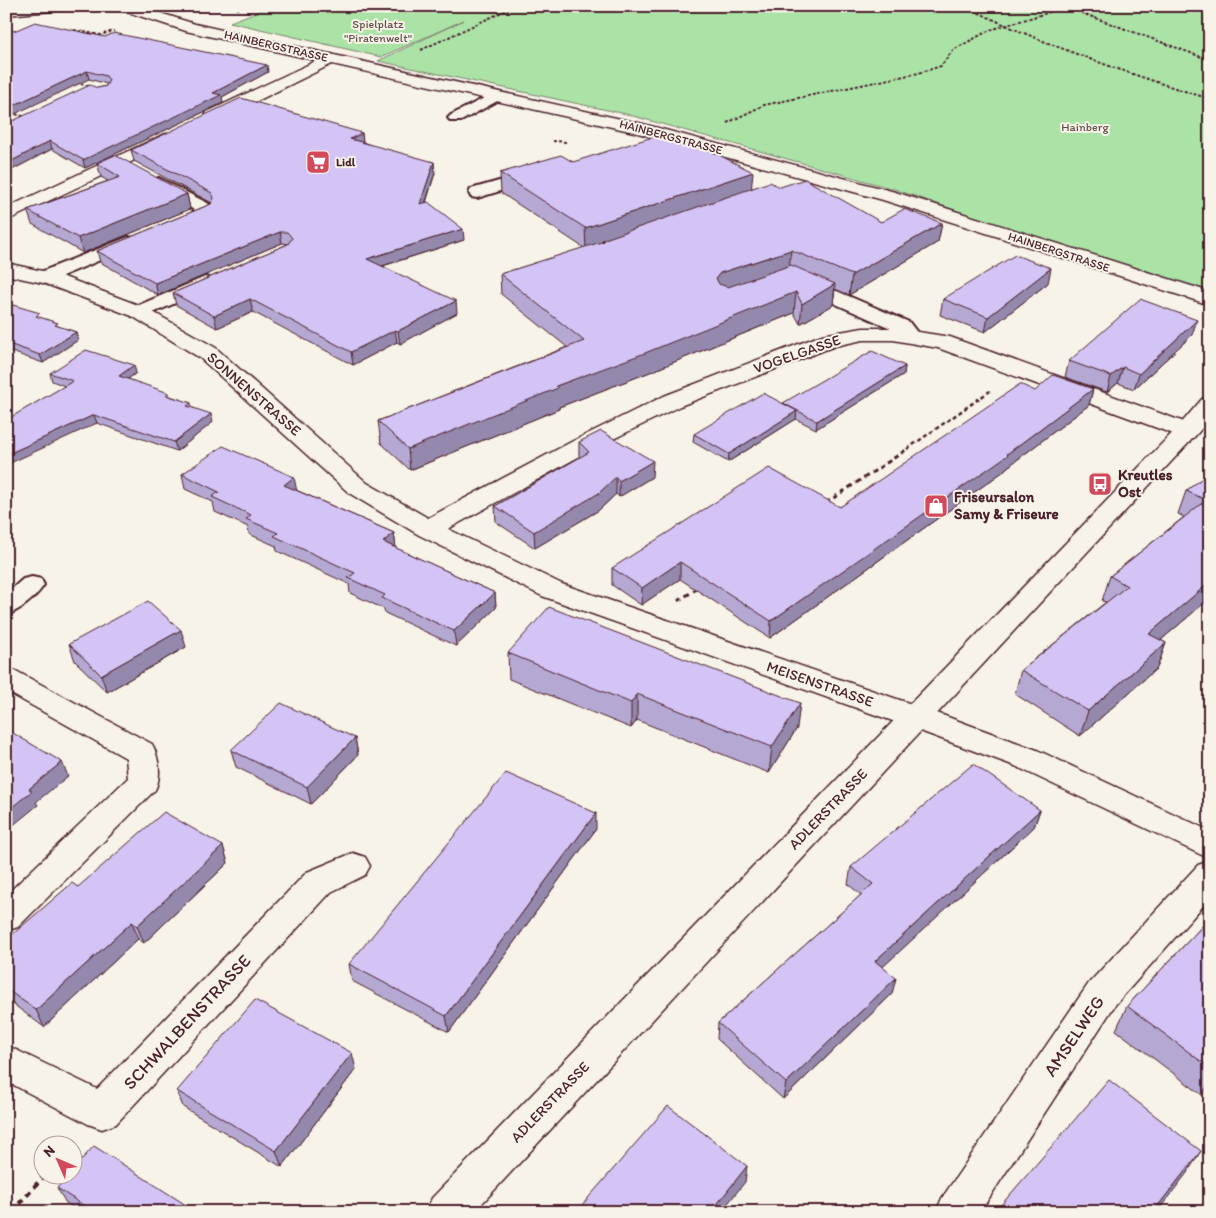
<svg xmlns="http://www.w3.org/2000/svg" width="1216" height="1218" viewBox="0 0 1216 1218" font-family="Itim,sans-serif">
<style>
.green{fill:#abe3a7;stroke:#7a8169}
.lines{fill:none;stroke-linecap:round;stroke-linejoin:round}
.lane-casing{stroke:#4a1f2b;stroke-width:4}
.street-casing{stroke:#4a1f2b;stroke-width:3}
.secondary-casing{stroke:#4a1f2b;stroke-width:3}
.path-far3{stroke:#4a1f2b;stroke-width:2;stroke-dasharray:3 2;stroke-linecap:butt}
.path-far2{stroke:#4a1f2b;stroke-width:2.5;stroke-dasharray:4 3;stroke-linecap:butt}
.path-far1{stroke:#4a1f2b;stroke-width:3;stroke-dasharray:5 4;stroke-linecap:butt}
.path{stroke:#4a1f2b;stroke-width:4.5;stroke-dasharray:6 5;stroke-linecap:butt}
.lane{fill:#f7f3e8;fill-rule:evenodd}
.street{fill:#f7f3e8;fill-rule:evenodd}
.secondary{fill:#f7f3e8;fill-rule:evenodd}
.wall{fill:#b5a9d3;stroke:#4a1f2b}
.shaded-wall{fill:#9489ac;stroke:#4a1f2b}
.building{fill:#d3c4f5;stroke:#4a1f2b}
.labels{text-anchor:middle;dominant-baseline:central;stroke-width:4;stroke-linejoin:round;paint-order:stroke}
.far-park-label{font-size:12px;fill:#62504a;stroke:#f7f3e8}
.far-street-label{font-size:12px;fill:#4a1f2b;stroke:#f7f3e8}
.far-poi-label{font-size:12px;font-weight:bold;fill:#4a1f2b;stroke:#f7f3e8;text-anchor:start}
.street-label{font-size:15px;fill:#4a1f2b;stroke:#f7f3e8}
.poi-label{font-size:15px;font-weight:bold;fill:#4a1f2b;stroke:#f7f3e8;text-anchor:start}
.near-street-label{font-size:18px;fill:#4a1f2b;stroke:#f7f3e8}
</style>
<rect width="100%" height="100%" fill="#f7f3e8"/>
<filter id="ink" filterUnits="userSpaceOnUse"><feTurbulence type="fractalNoise" baseFrequency=".02" numOctaves="2"/><feDisplacementMap in="SourceGraphic" scale="10" xChannelSelector="R" yChannelSelector="G"/><feConvolveMatrix kernelMatrix="1 2 1 2 8 2 1 2 1" color-interpolation-filters="sRGB"/></filter>
<g filter="url(#ink)">
<!-- green -->
<polygon class="green" points="272,6 1210,6 1210,295 1133,272 897,190 827,170 626,114 378,61 464,20 381,57 230,22"/>
<g class="lines">
<!-- lane casing -->
<g class="lane-casing">
<g id="lane">
<polygon points="496,92 501,93 503,96 501,99 461,121 451,121 448,118 451,115"/>
<polygon points="534,171 540,173 542,176 540,179 477,198 471,197 469,193 471,189"/>
<polygon points="159,178 213,206 215,210 213,214 201,214 153,186 151,183 153,180"/>
<polygon points="128,237 134,238 137,242 134,246 50,281 44,282 38,281 35,277 38,273"/>
<polygon points="205,277 212,279 214,283 212,287 146,316 139,318 132,316 130,312 132,308"/>
<path d="M 804,277 L 909,322 L 919,335 L 916,339 C 905,342 902,339 895,330 L 797,287 L 795,283 L 797,279 Z"/>
<path d="M 32,577 L 41,579 L 44,585 C 36,597 20,611 6,615 L 6,594 L 23,579 Z"/>
</g>
</g>
<!-- street casing -->
<g class="street-casing">
<g id="street">
<polygon points="331,54 336,56 339,59 336,62 219,120 207,120 205,116 207,112"/>
<polygon points="165,134 171,135 174,139 171,143 6,221 6,208"/>
<polygon points="6,263 56,274 146,308 216,348 367,483 428,518 573,441 664,396 822,335 863,328 893,328 950,337 1195,426 1199,431 1195,436 1187,438 1179,436 938,348 893,340 863,340 835,346 680,406 589,451 448,529 562,584 926,709 1037,750 1210,831 1210,859 1015,766 904,725 542,596 419,535 349,493 200,358 132,316 43,283 6,275"/>
<path d="M 6,668 L 16,671 L 152,744 C 159,757 162,777 155,790 L 18,927 L 6,931 L 6,895 L 128,778 L 126,758 L 6,691 Z"/>
<polygon points="353,853 365,857 370,866 365,875 331,892 116,1124 102,1129 88,1124 6,1081 6,1045 97,1089 307,872"/>
<polygon points="1210,861 1210,898 1115,1005 980,1212 936,1212 942,1198 1089,983 1198,865"/>
</g>
</g>
<!-- secondary casing -->
<g class="secondary-casing">
<g id="secondary">
<polygon points="71,6 64,10 6,15 6,7"/>
<polygon points="116,6 138,6 195,24 643,124 895,192 1210,292 1210,305 883,200 634,132 186,31 118,9"/>
<polygon points="1210,397 1210,419 1195,436 474,1212 426,1212 432,1198 1179,426 1202,399"/>
</g>
</g>
<!-- path-far3 -->
<g class="path-far3">
<path d="M 965,6 C 1044,45 1126,73 1210,99"/>
<polyline points="1057,6 1068,8 1210,60"/>
<polyline points="237,9 246,6"/>
<polyline points="74,30 100,35 114,31"/>
<polyline points="421,50 515,6"/>
<polyline points="76,83 90,86"/>
<polyline points="6,112 27,117"/>
<polyline points="727,123 764,105 919,73 941,66 953,50 990,30 1070,6"/>
<polyline points="553,141 567,142"/>
</g>
<!-- path-far2 -->
<polyline class="path-far2" points="907,449 990,391"/>
<!-- path-far1 -->
<g class="path-far1">
<polyline points="826,503 909,448"/>
<polyline points="678,601 698,588"/>
</g>
<!-- path -->
<polyline class="path" points="12,1212 44,1176"/>
<!-- lane -->
<use href="#lane" class="lane"/>
<!-- street -->
<use href="#street" class="street"/>
<!-- secondary -->
<use href="#secondary" class="secondary"/>
</g>
<!-- wall -->
<g class="wall">
<polygon points="14,31 268,72 222,97 223,103 85,168 52,149 6,173 6,124 98,88 106,86 107,84 89,79"/>
<polygon points="362,133 363,142 435,173 426,203 464,240 383,266 457,313 400,344 397,342 353,365 253,312 217,328 176,305 173,293 288,244 282,243 158,295 100,262 97,251 211,204 212,203 134,161 131,150"/>
<polygon points="573,162 752,188 780,187 881,222 942,223 938,242 849,295 835,289 833,305 800,324 794,313 645,374 559,407 559,409 410,470 381,443 378,421 567,347 501,294 500,274 584,248 501,193 500,173"/>
<polygon points="97,163 187,194 190,209 83,253 32,224 27,210 108,181 101,177"/>
<polygon points="1048,283 985,332 940,315 943,299"/>
<polygon points="6,303 41,318 60,327 76,332 78,340 43,363 6,350"/>
<polygon points="1192,335 1134,389 1118,383 1107,392 1065,377 1069,361"/>
<polygon points="905,366 904,374 816,429 796,419 728,462 693,442 694,434 783,404"/>
<polygon points="50,373 136,373 128,379 170,396 191,403 192,407 213,422 177,451 97,423 11,418 65,386 52,381"/>
<polygon points="1093,389 1089,405 1005,469 1004,471 770,638 680,579 641,605 612,585 612,568 840,507 1035,391"/>
<polygon points="579,442 652,477 619,497 616,494 599,510 535,548 496,522 495,506 579,458"/>
<polygon points="1210,472 1210,598 1161,640 1166,643 1157,668 1080,736 1015,694 1021,670 1106,602 1102,601 1110,576 1184,517 1178,514 1186,491"/>
<polygon points="182,474 296,490 394,533 396,548 495,593 496,608 456,646 385,613 384,609 350,593 349,584 277,551 276,546 249,534 248,527 215,512 213,502 185,489"/>
<polygon points="69,644 186,647 107,692 75,661"/>
<polygon points="508,653 797,728 769,773 637,720 631,728 509,679"/>
<polygon points="355,738 358,755 311,804 236,767 231,750"/>
<polygon points="1040,810 1034,827 882,967 892,994 783,1099 717,1039 718,1023 861,895 848,884 851,867"/>
<polygon points="596,829 449,1032 352,981 349,964"/>
<polygon points="223,846 228,863 144,943 138,939 44,1027 6,999 6,940 78,887"/>
<polygon points="1210,918 1210,1085 1202,1095 1116,1030 1127,1006"/>
<polygon points="356,1069 282,1167 183,1107 177,1091"/>
<polygon points="57,1188 197,1212 80,1212 66,1203"/>
</g>
<!-- shaded-wall -->
<g class="shaded-wall">
<polygon points="267,65 268,72 222,97 223,103 85,168 83,160"/>
<polygon points="87,71 89,79 6,118 6,109"/>
<polygon points="362,133 363,144 350,139"/>
<polygon points="50,141 52,149 6,173 6,164"/>
<polygon points="434,162 435,173 421,216 420,204"/>
<polygon points="753,172 751,192 604,241 602,240 602,244 586,249 585,228"/>
<polygon points="187,194 190,209 83,253 78,238"/>
<polygon points="942,223 938,242 849,295 852,275"/>
<polygon points="463,229 464,240 369,270 367,259"/>
<polygon points="280,232 282,243 158,295 155,283"/>
<polygon points="791,250 789,270 715,298 716,278 720,273"/>
<polygon points="1051,268 1048,283 985,332 988,317"/>
<polygon points="835,284 833,305 800,324 802,304"/>
<polygon points="796,292 794,313 645,374 559,407 559,409 410,470 408,449 556,386"/>
<polygon points="250,299 253,312 217,328 214,316"/>
<polygon points="456,301 457,313 400,344 398,331"/>
<polygon points="1197,320 1192,335 1134,389 1139,374"/>
<polygon points="395,330 397,342 353,365 351,352"/>
<polygon points="76,332 78,340 43,363 40,355"/>
<polygon points="134,365 136,373 121,384 119,376"/>
<polygon points="905,366 904,374 816,429 817,421"/>
<polygon points="1123,367 1118,383 1107,392 1111,376"/>
<polygon points="1093,389 1089,405 1005,469 1004,471 770,638 771,621 1007,454"/>
<polygon points="797,411 796,419 728,462 729,454"/>
<polygon points="211,414 213,422 177,451 174,442"/>
<polygon points="94,415 97,423 6,465 6,455"/>
<polygon points="653,461 652,477 619,497 619,481"/>
<polygon points="294,477 297,492 284,485"/>
<polygon points="616,477 616,494 599,510 535,548 534,532"/>
<polygon points="394,533 396,548 383,542"/>
<polygon points="680,562 680,579 641,605 642,588"/>
<polygon points="1210,582 1210,598 1140,658 1149,634"/>
<polygon points="495,593 496,608 456,646 454,631"/>
<polygon points="181,630 186,647 107,692 101,675"/>
<polygon points="1166,643 1157,668 1080,736 1088,711"/>
<polygon points="637,694 637,720 631,728 631,703"/>
<polygon points="800,703 797,728 769,773 772,747"/>
<polygon points="355,738 358,755 311,804 307,787"/>
<polygon points="62,762 68,776 36,802 38,805 6,831 6,812 29,789"/>
<polygon points="1040,810 1034,827 871,978 875,961"/>
<polygon points="596,813 596,829 449,1032 446,1016"/>
<polygon points="223,846 228,863 144,943 137,926"/>
<polygon points="132,922 138,939 44,1027 36,1010"/>
<polygon points="896,978 892,994 783,1099 786,1083"/>
<polygon points="352,1053 356,1069 282,1167 276,1151"/>
<polygon points="1210,1081 1210,1085 1202,1095"/>
<polygon points="1201,1151 1187,1173 1157,1212 1153,1212"/>
<polygon points="747,1166 745,1182 721,1212 711,1212"/>
</g>
<!-- building -->
<g class="building">
<polygon points="35,22 105,37 114,33 267,65 213,93 221,95 83,160 50,141 6,164 6,124 90,85 98,88 106,86 109,80 106,76 87,71 6,109 6,28 14,31"/>
<polygon points="241,98 362,133 350,139 434,162 420,204 428,202 463,229 367,259 456,301 398,331 395,330 351,352 250,299 214,316 173,293 288,244 292,238 287,232 280,232 155,283 97,251 211,204 214,198 212,193 131,150"/>
<polygon points="662,134 685,147 697,144 753,172 585,228 500,173 561,155 573,162"/>
<polygon points="115,155 187,194 78,238 27,210 120,177 97,163"/>
<polygon points="805,179 881,222 904,209 942,223 852,275 791,250 720,273 716,278 719,284 728,287 791,265 835,284 802,304 796,292 645,353 556,386 558,388 408,449 378,421 584,341 500,274 604,241 602,240 770,182 780,187"/>
<polygon points="1015,255 1051,268 988,317 943,299"/>
<polygon points="1140,299 1197,320 1139,374 1123,367 1111,376 1069,361"/>
<polygon points="6,303 40,313 36,316 58,323 55,325 76,332 40,355 6,343"/>
<polygon points="86,350 134,365 119,376 169,393 166,395 191,403 187,406 211,414 174,442 94,415 6,455 6,420 73,381 50,373"/>
<polygon points="872,351 905,366 817,421 783,403"/>
<polygon points="1053,375 1093,389 1007,454 1008,455 771,621 680,562 642,588 612,568 769,468 840,507 1020,384 1035,391"/>
<polygon points="763,393 797,411 729,454 694,434"/>
<polygon points="601,431 653,461 619,481 616,477 599,493 534,532 495,506 589,452 579,442"/>
<polygon points="223,446 294,477 284,485 394,533 383,542 495,593 454,631 382,598 385,595 348,578 355,573 274,536 278,533 246,519 251,515 212,497 219,492 182,474"/>
<polygon points="1210,472 1210,582 1149,634 1166,643 1088,711 1021,670 1127,586 1110,576 1206,500 1186,491"/>
<polygon points="148,601 181,630 101,675 69,644"/>
<polygon points="549,607 800,703 772,747 637,694 631,703 508,653"/>
<polygon points="281,703 355,738 307,787 231,750"/>
<polygon points="6,729 62,762 29,789 32,791 6,812"/>
<polygon points="973,764 1040,810 875,961 896,978 786,1083 718,1023 873,884 851,867"/>
<polygon points="506,773 596,813 446,1016 349,964"/>
<polygon points="164,812 223,846 137,926 132,922 36,1010 6,989 6,940 72,883 78,887"/>
<polygon points="1210,918 1210,1068 1127,1006"/>
<polygon points="255,1000 352,1053 276,1151 177,1091"/>
<polygon points="1109,1080 1201,1151 1153,1212 995,1212"/>
<polygon points="668,1106 747,1166 711,1212 576,1212"/>
<polygon points="94,1146 197,1212 82,1212 86,1207 57,1188 68,1176 72,1176 72,1170"/>
</g>
</g>
<!-- icons -->
<defs>
<g id="supermarket-square" transform="scale(1.25)"><rect x="-9" y="-9" width="18" height="18" rx="4" fill="#d1495b" stroke="#f7f3e8"/><path d="M-6-5.5h2.5l.6 2H6L4.5 2H-2.5L-4.4-4H-6ZM-1.5 3.2a1.3 1.3 0 1 0 .1 0ZM3 3.2a1.3 1.3 0 1 0 .1 0Z" fill="#fff"/></g>
<g id="bus-square" transform="scale(1.25)"><rect x="-9" y="-9" width="18" height="18" rx="4" fill="#d1495b" stroke="#f7f3e8"/><path d="M-5-6H5V4H4V6H2V4H-2V6H-4V4H-5ZM-3.5-4V0h7V-4ZM-3.5 1.2v1.5H-2V1.2ZM2 1.2v1.5H3.5V1.2Z" fill="#fff"/></g>
<g id="shop-square" transform="scale(1.25)"><rect x="-9" y="-9" width="18" height="18" rx="4" fill="#d1495b" stroke="#f7f3e8"/><path d="M-5-2.5h2.3a2.7 3.5 0 0 1 5.4 0H5L5.5 6h-11ZM-1.5-2.5h3a1.5 2.3 0 0 0-3 0Z" fill="#fff"/></g>
</defs>
<g fill-rule="evenodd">
<use href="#supermarket-square" x="318" y="162"/>
<use href="#bus-square" x="1100" y="484"/>
<use href="#shop-square" x="936" y="506"/>
</g>
<g class="labels">
<!-- far-park labels -->
<g class="far-park-label">
<text x="378" y="24">Spielplatz<tspan x="378" dy="14">"Piratenwelt"</tspan></text>
<text x="1085" y="127">Hainberg</text>
</g>
<!-- far-street labels -->
<g class="far-street-label">
<text transform="translate(276 46) rotate(13)">HAINBERGSTRASSE</text>
<text transform="translate(671 137) rotate(15)">HAINBERGSTRASSE</text>
<text transform="translate(1059 252) rotate(18)">HAINBERGSTRASSE</text>
</g>
<!-- far-poi labels -->
<g class="far-poi-label">
<text x="336" y="162">Lidl</text>
</g>
<!-- street labels -->
<g class="street-label">
<text transform="translate(797 354) rotate(-19)">VOGELGASSE</text>
<text transform="translate(254 394) rotate(41)">SONNENSTRASSE</text>
<text transform="translate(820 684) rotate(19)">MEISENSTRASSE</text>
<text transform="translate(828 809) rotate(-46)">ADLERSTRASSE</text>
<text transform="translate(550 1102) rotate(-46)">ADLERSTRASSE</text>
</g>
<!-- poi labels -->
<g class="poi-label">
<text x="1118" y="475">Kreutles<tspan x="1118" dy="17">Ost</tspan></text>
<text x="954" y="497">Friseursalon<tspan x="954" dy="17">Samy &amp; Friseure</tspan></text>
</g>
<!-- near-street labels -->
<g class="near-street-label">
<text transform="translate(187 1022) rotate(-47)">SCHWALBENSTRASSE</text>
<text transform="translate(1074 1036) rotate(-56)">AMSELWEG</text>
</g>
</g>
<!-- margin -->
<rect width="1216" height="1218" fill="none" stroke="#f7f3e8" stroke-width="25"/>
<rect x="12" y="12" width="1191" height="1193" fill="none" stroke="#4a1f2b" stroke-width="2" filter="url(#ink)"/>
<!-- north arrow -->
<g transform="translate(58 1160) rotate(315)"><circle r="24" fill="#f7f3e8" stroke="#b29e9c"/>
<path d="M0-4L9 19L0 12L-9 19Z" fill="#d1495b"/>
<text y="-8" font-size="14" font-weight="bold" text-anchor="middle" fill="#4a1f2b">N</text>
</g>
</svg>
